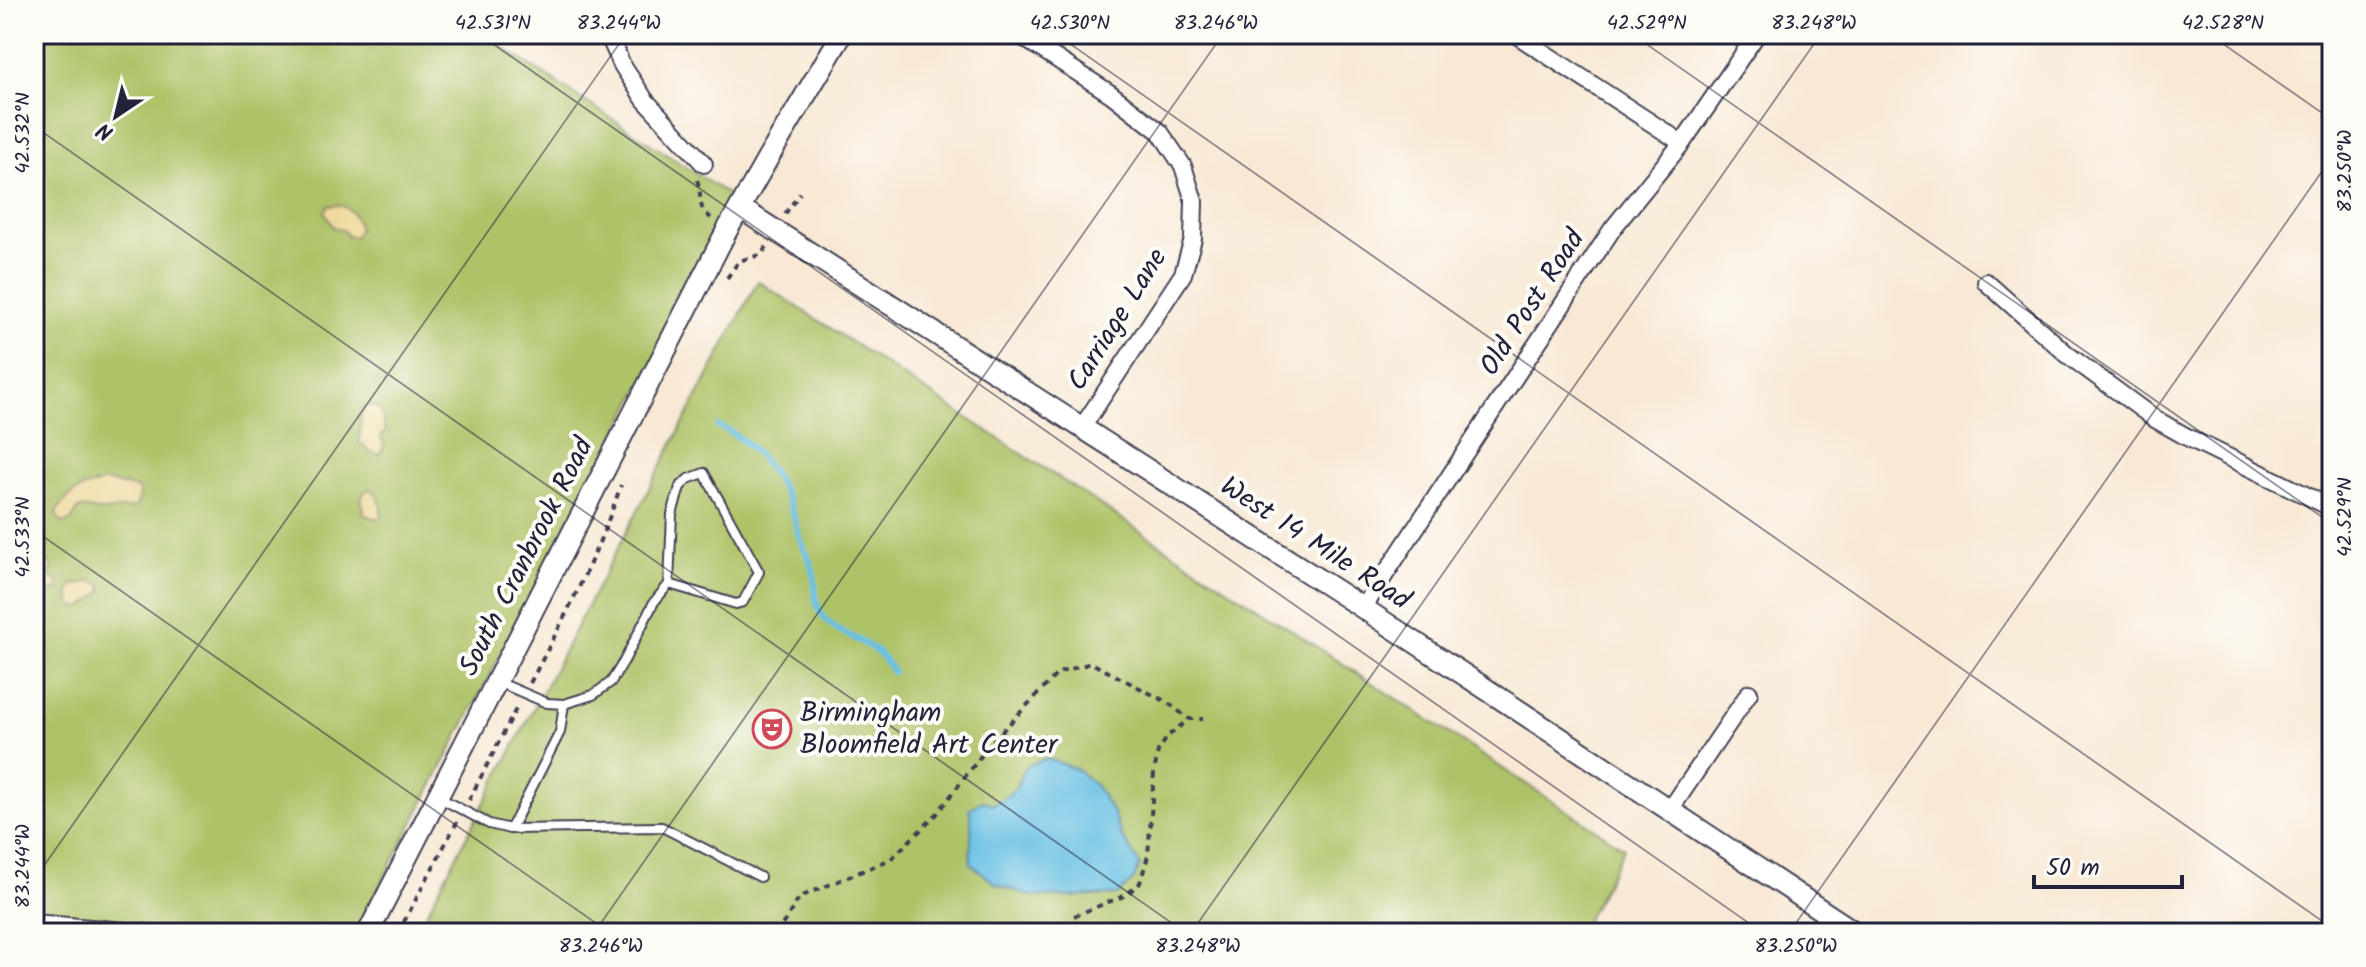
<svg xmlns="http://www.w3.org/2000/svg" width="2366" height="967" viewBox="0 0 2366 967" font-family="Kalam,sans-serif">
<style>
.green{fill:#aec367;stroke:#687251;stroke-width:2}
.sand{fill:#eeda9e;stroke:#887e6c;stroke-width:2}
.water{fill:#67c0e4;stroke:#447190;stroke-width:2}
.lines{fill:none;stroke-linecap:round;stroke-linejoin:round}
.stream{stroke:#67c0e4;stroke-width:6}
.service-casing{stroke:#424052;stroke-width:12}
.minor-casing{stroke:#424052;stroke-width:20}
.tertiary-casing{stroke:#424052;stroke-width:24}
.path{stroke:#424052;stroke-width:4;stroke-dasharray:6 6;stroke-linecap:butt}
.service{stroke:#fff;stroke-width:8}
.minor{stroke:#fff;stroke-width:16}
.tertiary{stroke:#fff;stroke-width:20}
.ticks{fill:none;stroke:#22223b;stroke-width:2;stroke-opacity:0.45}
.labels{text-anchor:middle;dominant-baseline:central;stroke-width:8;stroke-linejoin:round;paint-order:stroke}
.street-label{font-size:28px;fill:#22223b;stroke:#fdfcf7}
.poi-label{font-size:28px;fill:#22223b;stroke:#fdfcf7;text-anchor:start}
.neatline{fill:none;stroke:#22223b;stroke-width:3}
.ticks-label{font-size:20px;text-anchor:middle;fill:#22223b}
</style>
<rect width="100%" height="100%" fill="#fdfcf7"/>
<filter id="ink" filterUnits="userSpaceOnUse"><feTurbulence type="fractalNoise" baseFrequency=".0125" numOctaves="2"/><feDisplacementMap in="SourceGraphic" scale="16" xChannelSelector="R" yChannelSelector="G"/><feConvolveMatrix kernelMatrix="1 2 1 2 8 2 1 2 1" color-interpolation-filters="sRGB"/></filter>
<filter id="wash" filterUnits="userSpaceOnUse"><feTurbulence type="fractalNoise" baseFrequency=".006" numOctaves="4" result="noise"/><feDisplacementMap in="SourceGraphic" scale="32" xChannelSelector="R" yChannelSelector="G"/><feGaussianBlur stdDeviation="1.8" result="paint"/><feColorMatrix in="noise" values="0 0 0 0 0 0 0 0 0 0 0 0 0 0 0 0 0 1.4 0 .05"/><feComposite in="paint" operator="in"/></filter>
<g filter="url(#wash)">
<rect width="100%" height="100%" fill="#f8e8d4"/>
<!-- green -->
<g class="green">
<polygon points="34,34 482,34 738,201 355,933 112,933 34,926"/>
<polygon points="758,281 1624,848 1580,933 416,933"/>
</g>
<!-- sand -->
<g class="sand">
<path d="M 339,205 C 351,208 357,218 359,230 L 354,237 L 348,236 L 343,230 L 333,227 L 325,212 L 328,206 Z"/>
<path d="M 371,405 C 387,410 380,420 386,431 L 381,436 L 384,447 L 379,455 L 366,450 L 364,444 L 359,444 L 361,414 L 364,408 Z"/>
<path d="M 104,481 L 137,488 L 140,494 L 137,505 L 132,508 C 122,508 114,510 106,511 C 97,512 88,508 79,508 L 71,521 L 63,523 L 57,517 L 56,512 C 64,502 70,493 83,488 C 91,485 97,485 104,481 Z"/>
<path d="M 370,489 C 380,495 382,505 381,516 L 376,519 L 363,514 L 364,509 L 361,499 L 365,491 Z"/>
<path d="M 48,561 L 52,567 L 50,576 L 58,582 L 59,591 L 43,588 C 38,583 34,572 36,565 L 41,562 Z"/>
<path d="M 93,581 L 102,585 L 102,592 L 81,608 L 72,606 C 70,598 67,591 74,584 L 77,585 Z"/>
</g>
<!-- water -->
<path class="water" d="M 1046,758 L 1076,769 L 1096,786 L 1113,813 L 1121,835 L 1140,865 L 1133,881 L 1117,895 L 1070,897 L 1030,896 L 996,884 L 971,864 C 969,845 974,827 969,809 L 982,801 L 993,804 C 1014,793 1017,790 1024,768 Z"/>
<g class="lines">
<!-- stream -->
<g class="stream">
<polyline points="411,34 414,41"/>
<path d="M 718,426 C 754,441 779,476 792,511 C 796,521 797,531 801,541 C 805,552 812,563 814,575 C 816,589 813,603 823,616 C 836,634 862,638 878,653 C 884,658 889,666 893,672"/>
</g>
</g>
</g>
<g filter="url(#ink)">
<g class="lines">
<!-- service casing -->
<g class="service-casing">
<g id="service">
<polyline points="564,704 593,695 611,682 624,661 654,602 669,584 672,514 680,487 688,479 704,473 759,572 743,602 736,604 669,584"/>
<polyline points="438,797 489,824 510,829 517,817 560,732 564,704 547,703 498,682"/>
<polyline points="510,829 662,827 760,877"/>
</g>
</g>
<!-- minor casing -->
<g class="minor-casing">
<g id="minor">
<polyline points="608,34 622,65 645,100 704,164"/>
<polyline points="1018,34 1111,94 1160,132 1183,166 1194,201 1193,239 1183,274 1083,426"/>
<polyline points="1515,34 1682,143"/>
<polyline points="1986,282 2068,355 2155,419 2187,437 2332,508"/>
<polyline points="1363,608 1613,228 1682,143 1757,34"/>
<polyline points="1670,810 1749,693"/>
<polyline points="34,923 147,933"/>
<polyline points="1816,933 1828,914"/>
</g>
</g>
<!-- tertiary casing -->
<g class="tertiary-casing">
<g id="tertiary">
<polyline points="740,208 1363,608 1856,933"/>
<polyline points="368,933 726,232 768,158 842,34"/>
</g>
</g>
<!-- path -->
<g class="path">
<path d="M 697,180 C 704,197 694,204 711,218"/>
<polyline points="785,214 800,193"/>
<polyline points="727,278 739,261 763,254 766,246"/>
<path d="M 530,683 C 565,617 597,556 621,485"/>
<polyline points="469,800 518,705"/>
<polyline points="1074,916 1126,895 1140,883 1148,856 1154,773 1158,751 1168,736 1189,719"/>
<polyline points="398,933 457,822"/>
<polyline points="774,933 779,930 800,897 891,859 937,814 990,744 1058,673 1091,663 1167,702 1189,719 1203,719"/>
</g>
<!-- service -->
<use href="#service" class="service"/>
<!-- minor -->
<use href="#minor" class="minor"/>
<!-- tertiary -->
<use href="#tertiary" class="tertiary"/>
</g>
</g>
<!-- ticks -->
<path class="ticks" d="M 479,34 L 1763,933M 1056,34 L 2332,928M 1632,34 L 2332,524M 2209,34 L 2332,120M 34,126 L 1186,933M 34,530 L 610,933M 34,880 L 626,34M 594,933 L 1223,34M 1191,933 L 1821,34M 1789,933 L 2332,157"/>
<!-- icons -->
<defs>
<g id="theatre-ring" transform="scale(2)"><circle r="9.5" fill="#fdfcf7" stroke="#d1495b" stroke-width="1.5"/><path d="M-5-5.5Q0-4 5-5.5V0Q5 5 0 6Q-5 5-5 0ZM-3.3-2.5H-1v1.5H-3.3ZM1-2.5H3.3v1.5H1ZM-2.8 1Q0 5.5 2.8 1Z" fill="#d1495b"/></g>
</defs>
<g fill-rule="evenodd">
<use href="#theatre-ring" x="772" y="729"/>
</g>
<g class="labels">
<!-- street labels -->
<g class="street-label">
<text transform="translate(1533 303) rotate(-57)">Old Post Road</text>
<text transform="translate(1118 320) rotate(-58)">Carriage Lane</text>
<text transform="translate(1315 544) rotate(33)">West 14 Mile Road</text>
<text transform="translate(527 557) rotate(-63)">South Cranbrook Road</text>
</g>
<!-- poi labels -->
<g class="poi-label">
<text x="800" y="713">Birmingham<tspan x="800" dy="32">Bloomfield Art Center</tspan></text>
</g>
</g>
<!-- margin -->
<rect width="2366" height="967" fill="none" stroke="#fdfcf7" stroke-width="88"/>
<!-- north arrow -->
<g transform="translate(116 116) rotate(215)" stroke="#fdfcf7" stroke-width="6" paint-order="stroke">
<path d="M0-6L14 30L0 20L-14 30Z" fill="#22223b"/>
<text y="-12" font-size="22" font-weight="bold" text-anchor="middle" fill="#22223b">N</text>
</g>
<!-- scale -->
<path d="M2034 875v12h148v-12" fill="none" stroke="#22223b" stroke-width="4"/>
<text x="2046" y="875" font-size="24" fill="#22223b" stroke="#fdfcf7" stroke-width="6" paint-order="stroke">50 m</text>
<rect x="44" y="44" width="2278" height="879" class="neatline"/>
<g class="ticks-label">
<text x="493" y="29">42.531°N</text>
<text x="619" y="29">83.244°W</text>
<text x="1070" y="29">42.530°N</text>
<text x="1216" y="29">83.246°W</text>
<text x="1647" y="29">42.529°N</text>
<text x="1814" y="29">83.248°W</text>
<text x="2223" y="29">42.528°N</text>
<text transform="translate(22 133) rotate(-90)" y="7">42.532°N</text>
<text transform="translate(2344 171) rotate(-90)" y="7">83.250°W</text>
<text transform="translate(2344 517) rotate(-90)" y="7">42.529°N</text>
<text transform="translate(22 537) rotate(-90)" y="7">42.533°N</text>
<text transform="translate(22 866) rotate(-90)" y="7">83.244°W</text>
<text x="601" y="952">83.246°W</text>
<text x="1198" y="952">83.248°W</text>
<text x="1796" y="952">83.250°W</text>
</g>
</svg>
